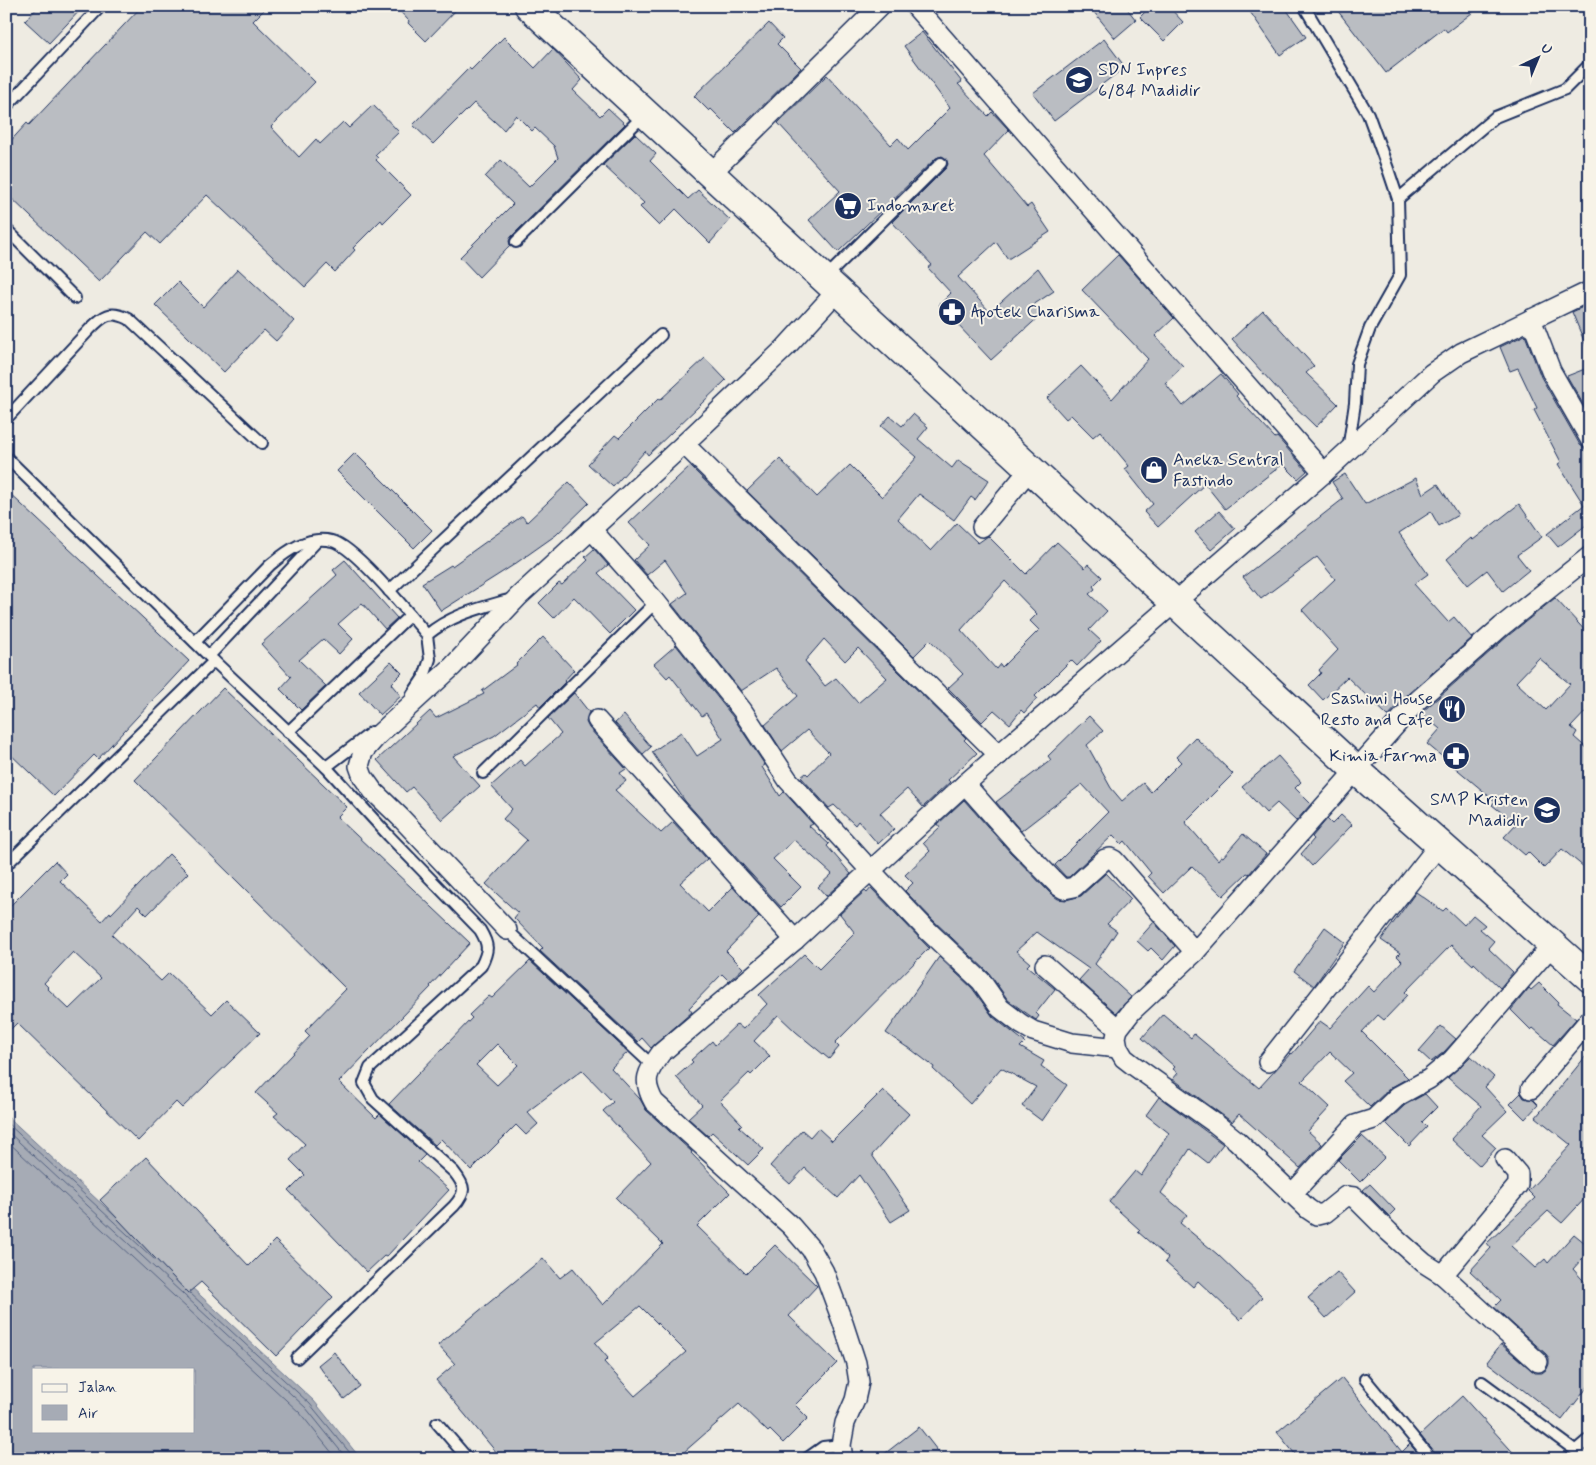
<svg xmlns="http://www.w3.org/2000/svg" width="1596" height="1465" viewBox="0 0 1596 1465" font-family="Mynerve,sans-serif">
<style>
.water{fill:#a6abb5;stroke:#6e7992;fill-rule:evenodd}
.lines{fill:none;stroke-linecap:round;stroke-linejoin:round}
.shore{stroke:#536181;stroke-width:1}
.building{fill:#babdc2;stroke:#1b2f5e;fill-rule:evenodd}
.lane-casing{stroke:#1b2f5e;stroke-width:14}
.street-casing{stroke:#1b2f5e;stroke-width:22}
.highway-casing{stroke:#1b2f5e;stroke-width:31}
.lane{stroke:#f7f3e8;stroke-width:10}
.street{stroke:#f7f3e8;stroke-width:19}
.highway{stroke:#f7f3e8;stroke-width:28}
.labels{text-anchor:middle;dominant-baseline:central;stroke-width:4;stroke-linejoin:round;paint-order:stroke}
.poi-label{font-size:18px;fill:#1b2f5e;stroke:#f7f3e8;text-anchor:start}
</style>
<rect width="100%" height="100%" fill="#eeebe2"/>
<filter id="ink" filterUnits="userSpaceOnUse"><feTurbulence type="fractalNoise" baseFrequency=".02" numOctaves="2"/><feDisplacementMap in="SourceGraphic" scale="10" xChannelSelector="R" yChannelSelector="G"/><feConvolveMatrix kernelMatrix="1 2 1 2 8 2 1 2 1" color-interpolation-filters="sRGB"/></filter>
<g filter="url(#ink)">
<!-- water -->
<path class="water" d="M 6,1115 L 314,1401 L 361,1459 L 6,1459 ZM 34,1369 L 194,1369 L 194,1431 L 34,1431 Z"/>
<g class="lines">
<!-- shore -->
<g class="shore">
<polyline points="6,1122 154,1259"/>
<polyline points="6,1130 306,1408 347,1459"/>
<polyline points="6,1140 300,1413 337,1459"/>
<polyline points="190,1293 310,1404 355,1459"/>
</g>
</g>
<!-- building -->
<g class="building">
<polygon points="39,6 84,6 49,43 25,21"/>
<polygon points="142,6 268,6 253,21 315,82 271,127 299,157 316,139 320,144 343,122 349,128 373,105 399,132 375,155 378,158 376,160 411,195 383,223 381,220 353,248 355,250 335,272 327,264 305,287 207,195 160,244 147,232 99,282 6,193 6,146 27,123 29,125"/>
<polygon points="395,6 460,6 426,41 408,23 409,21"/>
<polygon points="1089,6 1125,6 1136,20 1115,38"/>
<polygon points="1151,6 1168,6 1183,22 1164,41 1140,17"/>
<polygon points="1246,6 1284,6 1306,37 1280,55"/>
<polygon points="1334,6 1481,6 1447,32 1444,28 1386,73"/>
<polygon points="769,23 783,38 777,44 801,68 735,133 711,109 709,111 694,96"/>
<polygon points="922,32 962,82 958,84 988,116 992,112 1009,130 984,156 1027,207 1031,204 1050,232 1008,259 996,242 958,277 990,312 1038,268 1054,291 1033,305 1042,314 991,360 939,305 951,293 928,268 932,265 892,222 946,168 948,164 946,159 942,156 936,158 838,252 809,220 840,191 778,123 827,75 891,145 898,138 908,150 950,108 904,46"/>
<polygon points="504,37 535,68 553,49 582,80 573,90 600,116 608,108 625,124 511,237 509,241 510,245 479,277 460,257 513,204 485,177 501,160 529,187 558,158 554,146 535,128 532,131 516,115 504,130 474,103 433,144 413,125 469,68 471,70"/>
<polygon points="1104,39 1125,67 1054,121 1033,93"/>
<polygon points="635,134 656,154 650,161 688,199 698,190 730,220 710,243 676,209 659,226 640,207 644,203 603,165"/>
<polygon points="1118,255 1174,318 1155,336 1183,366 1165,383 1183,406 1221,374 1238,394 1236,396 1275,438 1277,437 1307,471 1298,479 1283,464 1225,509 1205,484 1158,527 1144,512 1153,504 1125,469 1129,466 1100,431 1093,437 1071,415 1066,419 1047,398 1081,366 1112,399 1148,359 1082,290"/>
<polygon points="238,269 294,321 276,341 264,330 224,372 155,305 178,282 203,307"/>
<polygon points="1590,304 1590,353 1589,353 1572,312"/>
<polygon points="1263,310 1314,366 1306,373 1338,404 1316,427 1282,394 1232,339"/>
<polygon points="1525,335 1541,377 1580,445 1584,448 1590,450 1590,522 1558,547 1547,534 1584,505 1558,464 1561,462 1534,410 1537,408 1518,368 1510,371 1500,347"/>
<polygon points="705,358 726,380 648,455 645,451 613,487 588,464 615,435 619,438 658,399 660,400"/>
<polygon points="1590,367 1590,416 1567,376"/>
<path d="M 913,414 L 928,427 L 918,439 L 952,468 L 958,460 L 989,480 L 975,500 L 971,497 L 954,520 L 919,494 L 898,519 L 931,551 L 957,523 L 978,543 L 988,536 L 1026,574 L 1057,542 L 1085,568 L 1088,564 L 1102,577 L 1093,586 L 1095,589 L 1089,594 L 1107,611 L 1089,630 L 1101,641 L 1077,666 L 1071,660 L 1035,696 L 1037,698 L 1024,713 L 1021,710 L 1010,724 L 994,710 L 982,722 L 948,688 L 963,674 L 930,640 L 914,656 L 747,491 L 780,459 L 817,497 L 850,465 L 882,497 L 917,457 L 881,426 L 890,416 L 902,426 ZM 1005,581 L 1037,614 L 1030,621 L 1039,630 L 1002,667 L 1000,664 L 996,669 L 961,630 Z"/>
<polygon points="355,453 432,530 414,548 337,471"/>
<path d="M 690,466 L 966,738 L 964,740 L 977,753 L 948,780 L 950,782 L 923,807 L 907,789 L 880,813 L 894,829 L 878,844 L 858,821 L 855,825 L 834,805 L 829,808 L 801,777 L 806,773 L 808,775 L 829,753 L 807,730 L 782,751 L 765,725 L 798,696 L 776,668 L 741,691 L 672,604 L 687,593 L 665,560 L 647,575 L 634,560 L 650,545 L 629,523 ZM 824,639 L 845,661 L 858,648 L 887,678 L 858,703 L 836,678 L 825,686 L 805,661 Z"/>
<polygon points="1345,474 1365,504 1416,478 1423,494 1438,484 1458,515 1439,526 1431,512 1399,533 1428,574 1414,584 1448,622 1454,617 1472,638 1409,693 1388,716 1347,677 1323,700 1309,685 1321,673 1319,670 1338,650 1302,610 1335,579 1317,557 1261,599 1243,577 1343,499 1332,482"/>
<polygon points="569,482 589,503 556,535 512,566 441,611 422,583 451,565 452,566 522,516 527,522"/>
<polygon points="6,490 189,661 98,759 94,755 54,796 6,750"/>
<polygon points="1519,504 1542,537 1517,555 1529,570 1503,591 1487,570 1468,585 1447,559 1471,538 1473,540"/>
<polygon points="1219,511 1235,529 1211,550 1195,532"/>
<polygon points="594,549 608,565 598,573 634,610 610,634 574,597 554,618 539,603 559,583 562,585 588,560 585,557"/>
<polygon points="345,560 397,618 385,629 362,603 338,624 353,639 339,654 323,639 299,660 326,686 301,710 280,689 291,677 261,644 337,575 333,570"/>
<path d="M 1555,598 L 1590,636 L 1590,707 L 1571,727 L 1577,732 L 1574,737 L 1590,751 L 1590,872 L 1562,849 L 1544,868 L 1528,852 L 1525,855 L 1504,837 L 1516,824 L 1492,805 L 1495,801 L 1427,744 L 1440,729 L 1421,713 L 1509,635 ZM 1539,658 L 1570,684 L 1546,710 L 1516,682 Z"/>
<polygon points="543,637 574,670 564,681 565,682 540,707 537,703 494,736 453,756 480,786 442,820 412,787 406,792 377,760 430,711 436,718 484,694 482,691 517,665 516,664"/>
<polygon points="676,645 733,717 765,765 762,767 780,796 784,792 813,824 809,826 829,844 827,846 851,874 826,896 818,887 832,874 794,840 773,859 801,887 781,907 685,801 652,752 681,732 697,756 723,739 706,713 702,716 670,675 667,678 654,664"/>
<polygon points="391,662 402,673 391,684 401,696 380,715 359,692"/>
<polygon points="223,688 347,807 337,817 470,943 430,986 431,987 339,1082 376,1118 380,1114 425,1155 418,1162 449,1190 386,1257 384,1256 367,1272 289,1191 305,1175 290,1160 305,1144 274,1116 278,1113 256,1093 310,1036 305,1031 346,989 135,780"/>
<polygon points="574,693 589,712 586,722 589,728 626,769 620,773 626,781 615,790 661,833 673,822 707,859 680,883 708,912 733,887 759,917 726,951 743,968 729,981 722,974 689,1008 692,1012 651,1048 642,1038 638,1042 540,951 543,948 514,918 518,913 486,884 527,840 503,819 512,809 491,786 520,760 525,766 561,734 548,718"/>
<polygon points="624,715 651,747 643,754 615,723"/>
<polygon points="1089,716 1103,731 1087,745 1111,788 1122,801 1143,783 1151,792 1181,762 1176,757 1195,737 1233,774 1185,822 1218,860 1221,856 1223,857 1243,834 1266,854 1249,874 1247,873 1223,896 1192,866 1164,893 1148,876 1151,873 1125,841 1122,844 1113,835 1069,877 1066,877 1055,865 1108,812 1082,784 1021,831 996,802 1051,760 1048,756"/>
<polygon points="1278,756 1301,782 1295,788 1311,804 1296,821 1277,803 1266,813 1242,787"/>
<polygon points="964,800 1010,852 1051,894 1058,899 1066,900 1081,896 1106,873 1131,899 1107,924 1117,931 1095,964 1131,997 1116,1013 1079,980 1089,969 1037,932 1016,951 1030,963 1027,966 1055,989 1036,1013 1039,1016 1036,1020 1008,1000 989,973 934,921 905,891 913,883 905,875 930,851 923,843 940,827 938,824"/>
<polygon points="1341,815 1352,825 1312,866 1301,854 1314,839 1312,837 1327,819 1332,824"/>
<path d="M 169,854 L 188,873 L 147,915 L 138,906 L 112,935 L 161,981 L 169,973 L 212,1014 L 226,1000 L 260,1033 L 182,1108 L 176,1102 L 138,1141 L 17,1023 L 6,1034 L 6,910 L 55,861 L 67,874 L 60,881 L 102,921 L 110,912 L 111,914 ZM 73,952 L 101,978 L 69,1009 L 47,988 L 48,987 L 44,983 Z"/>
<polygon points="871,888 929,948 835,1043 839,1047 829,1059 796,1032 778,1015 754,1041 770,1056 751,1075 749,1073 720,1101 742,1124 739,1127 764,1149 748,1165 712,1132 708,1136 688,1118 702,1105 676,1077 693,1062 691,1060 712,1041 715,1045 737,1024 743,1029 767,1004 759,995 804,954 819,969 855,933 840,914 865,891 867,893"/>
<polygon points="1416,892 1443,911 1446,908 1464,925 1473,915 1485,925 1480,929 1494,941 1488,948 1513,972 1500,988 1474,963 1473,965 1451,945 1405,992 1408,995 1384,1020 1378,1015 1362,1032 1408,1078 1390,1088 1370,1107 1343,1081 1352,1073 1330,1052 1302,1081 1330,1107 1308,1131 1322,1144 1300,1168 1239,1114 1232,1122 1173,1079 1178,1073 1173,1069 1175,1067 1142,1038 1163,1014 1191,1038 1194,1034 1259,1088 1291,1053 1292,1054 1320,1021 1330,1028 1368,986 1374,992 1402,961 1397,956 1400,953 1381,940"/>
<polygon points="1154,922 1175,946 1163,960 1151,948 1148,951 1137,941"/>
<polygon points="1325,927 1345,942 1314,986 1294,971"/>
<polygon points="939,957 972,988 993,1017 1025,1042 1020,1047 1044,1061 1041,1066 1067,1085 1042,1121 1022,1106 1036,1087 1001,1068 970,1104 933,1069 934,1067 908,1047 908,1048 886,1033"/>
<path d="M 530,961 L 628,1052 L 611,1068 L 640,1099 L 646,1110 L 692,1152 L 691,1153 L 730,1193 L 697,1226 L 746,1274 L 775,1245 L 817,1286 L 789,1316 L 837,1363 L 795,1405 L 808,1418 L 783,1443 L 770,1430 L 768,1432 L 739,1404 L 676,1459 L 502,1459 L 436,1380 L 455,1364 L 438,1345 L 543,1258 L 560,1278 L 573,1268 L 603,1305 L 663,1244 L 616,1198 L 651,1162 L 603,1111 L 613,1102 L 582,1070 L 527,1112 L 538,1124 L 526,1135 L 516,1125 L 471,1170 L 441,1139 L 435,1145 L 389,1104 L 472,1018 L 469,1015 L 489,996 L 492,998 ZM 497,1044 L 518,1065 L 497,1085 L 476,1065 ZM 640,1306 L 686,1352 L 635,1396 L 604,1362 L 608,1358 L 595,1343 Z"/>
<polygon points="1539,983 1558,1002 1557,1004 1576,1019 1553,1045 1533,1028 1531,1030 1511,1010 1529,988 1531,990"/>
<polygon points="1441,1026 1456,1039 1444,1052 1431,1062 1419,1051"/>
<polygon points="1590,1051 1590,1193 1562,1223 1548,1211 1511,1246 1535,1268 1545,1259 1548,1263 1574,1234 1590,1247 1590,1250 1573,1269 1590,1288 1590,1384 1562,1420 1487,1362 1501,1344 1535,1373 1542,1373 1547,1369 1549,1364 1549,1358 1546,1354 1494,1307 1501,1300 1470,1271 1491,1248 1487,1243 1535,1198 1528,1191 1571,1145 1536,1117"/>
<polygon points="1471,1056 1494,1077 1485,1087 1507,1111 1482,1135 1496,1148 1480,1166 1451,1139 1481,1106 1448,1078"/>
<polygon points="883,1090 909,1114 872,1155 910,1210 891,1222 859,1175 838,1198 805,1168 790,1184 770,1166 802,1130 810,1137 818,1128 832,1141"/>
<polygon points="1521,1093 1524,1098 1533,1100 1538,1105 1525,1119 1510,1104"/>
<polygon points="1425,1094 1437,1107 1422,1122 1427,1127 1409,1146 1386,1123 1405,1105"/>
<polygon points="1159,1097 1223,1144 1208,1163 1190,1149 1161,1193 1187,1215 1180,1223 1217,1254 1262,1297 1240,1320 1198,1281 1193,1287 1165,1262 1168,1258 1138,1232 1140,1230 1109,1202 1135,1171 1141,1176 1169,1133 1146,1115"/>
<polygon points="1362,1136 1385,1157 1360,1182 1338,1160"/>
<polygon points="146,1157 249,1266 275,1240 333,1297 276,1356 201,1282 188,1293 100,1200"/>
<polygon points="1370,1184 1395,1210 1389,1216 1363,1190"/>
<polygon points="1337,1272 1355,1292 1326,1318 1308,1298"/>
<polygon points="334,1352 360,1386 344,1399 318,1365"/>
<polygon points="1342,1378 1402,1452 1410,1444 1422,1459 1299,1459 1277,1432"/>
<polygon points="1462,1396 1519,1459 1438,1459 1436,1455 1420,1435"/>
<polygon points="919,1427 944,1459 878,1459"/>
</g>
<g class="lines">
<!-- lane casing -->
<g class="lane-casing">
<g id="lane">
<polyline points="1304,6 1368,114 1388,169 1398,199 1400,275 1370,328 1357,364 1355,403 1348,450"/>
<polyline points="6,107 101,6"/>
<polyline points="1398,199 1495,117 1565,89 1590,64"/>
<polyline points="6,229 75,298"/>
<polyline points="516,242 644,115"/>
<polyline points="825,278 941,163"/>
<path d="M 6,419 L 90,329 C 104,315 110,310 129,319 L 262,443"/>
<polyline points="6,457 214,661 6,865"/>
<polyline points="389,591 661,335"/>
<path d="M 195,642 L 270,565 C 287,551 308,535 332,541 C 355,546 410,615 427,635"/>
<polyline points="209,656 317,541"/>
<polyline points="214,661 326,767"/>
<path d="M 412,695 L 424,677 L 430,659 L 427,635 C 452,614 481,608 512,599"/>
<polyline points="288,732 410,615"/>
<polyline points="483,773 656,602"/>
<polyline points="507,930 652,1065"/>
<path d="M 297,1358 L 454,1206 C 466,1192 466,1187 454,1172 L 373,1099 L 364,1083 L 370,1068 L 481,966 C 489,950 489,945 480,930 L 389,836 L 326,767 L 372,732"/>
<polyline points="1365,1379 1431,1459"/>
<polyline points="1482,1382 1587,1459"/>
<polyline points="437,1423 468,1459"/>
<polyline points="1576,1450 1590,1438"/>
<polyline points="806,1459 823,1447 841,1445"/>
</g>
</g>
<!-- street casing -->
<g class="street-casing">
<g id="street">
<polyline points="915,6 1324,473"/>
<polyline points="710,174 880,6"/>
<polyline points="1531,319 1551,371 1590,439"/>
<polyline points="684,444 999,755"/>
<polyline points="982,527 1030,469"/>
<polyline points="591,529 656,602 742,710 788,780 870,870 926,929 981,981 1000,1008 1021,1024 1033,1031 1072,1043 1118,1048"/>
<polyline points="597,720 795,940"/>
<polyline points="965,784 1018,844 1059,886 1064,889 1074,887 1105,859 1110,858 1114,860 1195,952"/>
<polyline points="507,930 400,817 373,791 363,777 359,766 363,752 377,736 452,667 518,597 684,444 785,348 838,290"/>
<polyline points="1045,965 1118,1029"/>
<polyline points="1268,1062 1439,845"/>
<polyline points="1531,1089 1590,1019"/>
<polyline points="1292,1194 1355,1125 1374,1119 1398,1096 1429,1079 1452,1060 1552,945"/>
<polyline points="1443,1275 1518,1185 1518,1174 1505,1159"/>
<polyline points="1538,1362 1443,1275 1424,1263 1389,1232 1354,1197 1346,1196 1325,1213 1317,1215 1308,1209 1236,1140 1216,1124 1133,1065 1124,1058 1118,1048 1116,1037 1118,1029 1132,1011 1195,952 1417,701 1502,626 1590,556"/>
<path d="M 843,1459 L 841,1445 L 845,1423 L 855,1400 L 859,1382 L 856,1363 L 843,1323 L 824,1272 L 811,1249 L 791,1226 L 654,1102 C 642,1081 647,1072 661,1053 L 795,940 L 965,784 L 1324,473 L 1432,373 L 1461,353 L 1590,291"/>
</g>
</g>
<!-- highway casing -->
<g class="highway-casing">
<polyline id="highway" points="529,6 1355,769 1590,978"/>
</g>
<!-- lane -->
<use href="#lane" class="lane"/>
<!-- street -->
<use href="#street" class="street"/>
<!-- highway -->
<use href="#highway" class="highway"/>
</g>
</g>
<!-- icons -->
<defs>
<g id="school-disc" transform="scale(1.4375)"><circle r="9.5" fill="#1b2f5e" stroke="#f7f3e8"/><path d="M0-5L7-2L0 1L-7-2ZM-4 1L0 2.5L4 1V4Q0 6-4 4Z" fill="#fff"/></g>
<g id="supermarket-disc" transform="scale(1.4375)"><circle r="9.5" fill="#1b2f5e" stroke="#f7f3e8"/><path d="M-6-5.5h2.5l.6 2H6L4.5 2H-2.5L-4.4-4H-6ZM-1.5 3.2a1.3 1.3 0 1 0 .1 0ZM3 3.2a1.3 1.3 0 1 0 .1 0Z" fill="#fff"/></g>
<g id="pharmacy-disc" transform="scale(1.4375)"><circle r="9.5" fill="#1b2f5e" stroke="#f7f3e8"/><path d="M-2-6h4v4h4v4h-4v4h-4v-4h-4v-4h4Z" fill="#fff"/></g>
<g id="shop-disc" transform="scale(1.4375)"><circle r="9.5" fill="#1b2f5e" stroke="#f7f3e8"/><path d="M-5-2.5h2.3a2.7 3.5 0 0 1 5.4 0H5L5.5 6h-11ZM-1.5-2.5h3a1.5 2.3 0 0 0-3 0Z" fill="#fff"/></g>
<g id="restaurant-disc" transform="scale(1.4375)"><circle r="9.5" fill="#1b2f5e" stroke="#f7f3e8"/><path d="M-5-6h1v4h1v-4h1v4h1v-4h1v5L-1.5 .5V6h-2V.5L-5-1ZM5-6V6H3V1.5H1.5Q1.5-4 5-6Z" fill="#fff"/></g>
</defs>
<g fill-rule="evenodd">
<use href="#school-disc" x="1079" y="80"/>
<use href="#supermarket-disc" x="848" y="206"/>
<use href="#pharmacy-disc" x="952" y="312"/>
<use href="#shop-disc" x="1154" y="470"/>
<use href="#restaurant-disc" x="1452" y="709"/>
<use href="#pharmacy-disc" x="1456" y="756"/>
<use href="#school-disc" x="1547" y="810"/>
</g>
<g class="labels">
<!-- poi labels -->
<g class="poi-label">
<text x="1098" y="70">SDN Inpres<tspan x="1098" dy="21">6/84 Madidir</tspan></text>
<text x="867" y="206">Indomaret</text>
<text x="971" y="312">Apotek Charisma</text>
<text x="1173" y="460">Aneka Sentral<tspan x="1173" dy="21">Fastindo</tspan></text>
<text x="1433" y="699" text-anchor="end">Sashimi House<tspan x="1433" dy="21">Resto and Cafe</tspan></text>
<text x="1437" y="756" text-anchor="end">Kimia Farma</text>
<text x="1528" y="800" text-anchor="end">SMP Kristen<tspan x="1528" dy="21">Madidir</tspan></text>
</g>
</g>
<!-- margin -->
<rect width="1596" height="1465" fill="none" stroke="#f7f3e8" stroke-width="25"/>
<rect x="12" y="12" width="1571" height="1440" fill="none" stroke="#1b2f5e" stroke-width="2" filter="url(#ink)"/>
<!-- legend -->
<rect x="32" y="1368" width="162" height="65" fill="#f7f3e8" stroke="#9fa5b1"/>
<rect x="42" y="1384" width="25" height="8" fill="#f7f3e8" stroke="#9fa5b1"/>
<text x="78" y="1392" font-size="15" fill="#1b2f5e">Jalan</text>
<rect x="42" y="1405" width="25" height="15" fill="#a6abb5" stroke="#9fa5b1"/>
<text x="78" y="1418" font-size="15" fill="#1b2f5e">Air</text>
<!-- north arrow -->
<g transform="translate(1538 58) rotate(44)" stroke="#f7f3e8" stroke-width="4" paint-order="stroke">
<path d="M0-4L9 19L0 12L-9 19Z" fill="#1b2f5e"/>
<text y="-8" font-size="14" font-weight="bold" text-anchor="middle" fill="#1b2f5e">U</text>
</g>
</svg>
